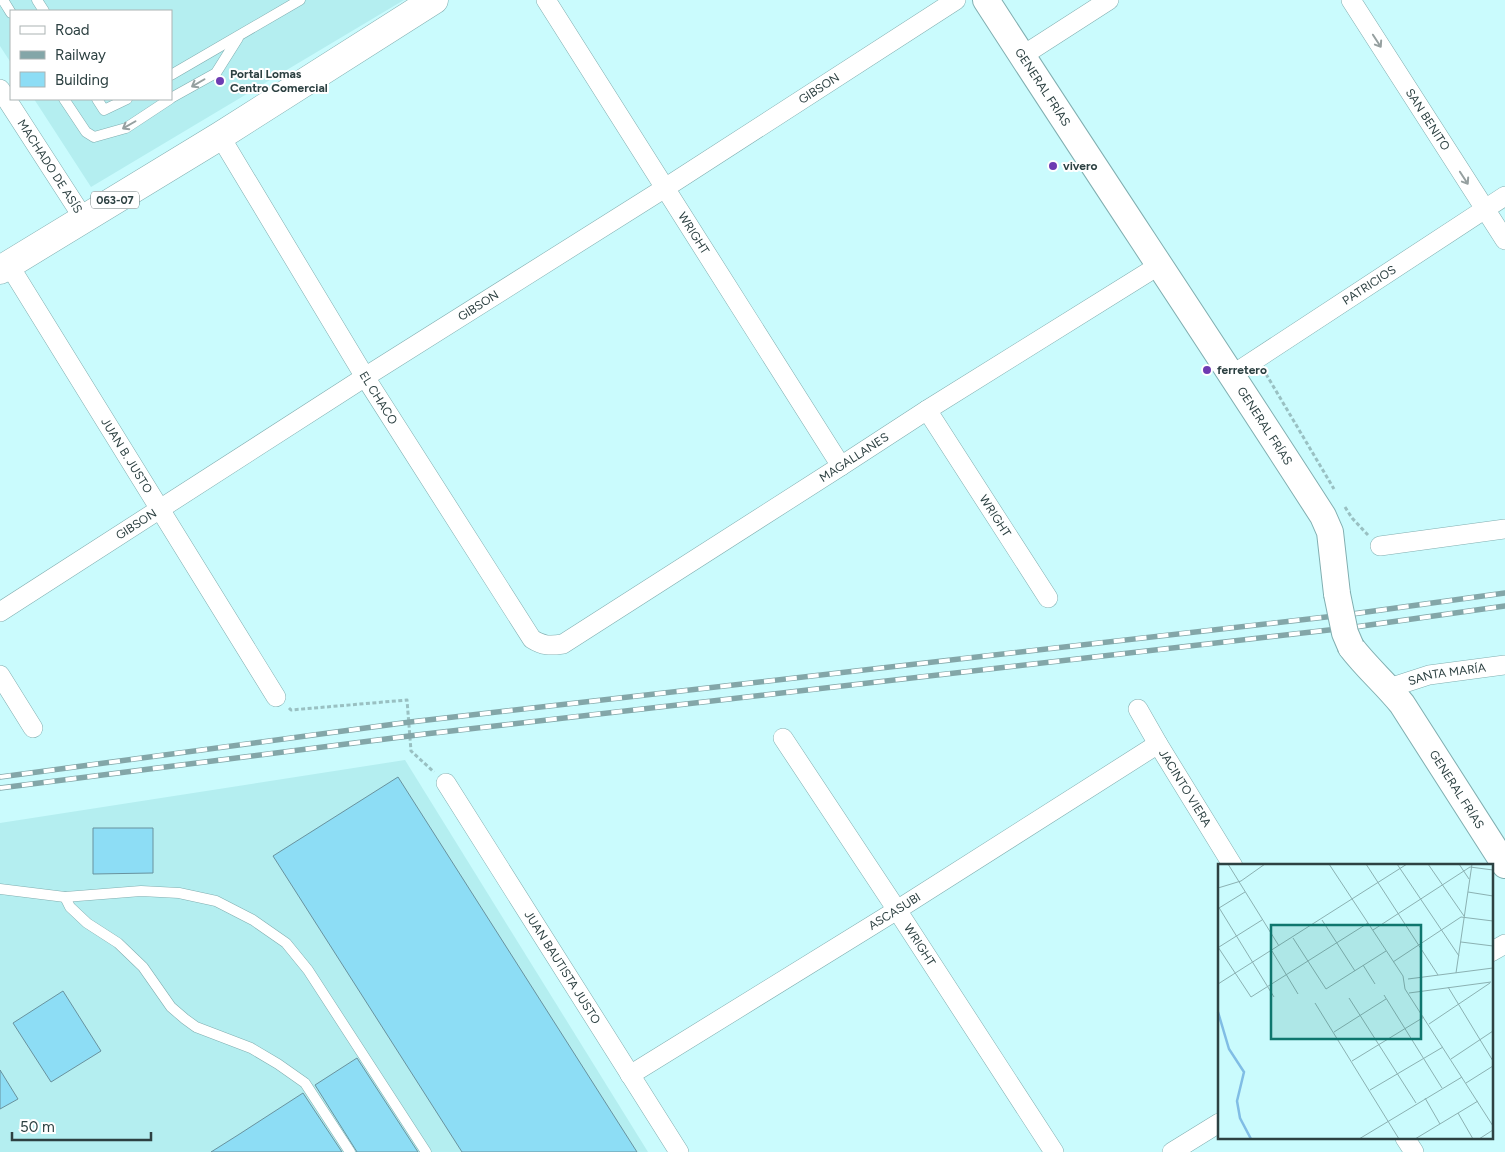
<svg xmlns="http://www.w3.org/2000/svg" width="1505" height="1152" viewBox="0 0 1505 1152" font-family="Figtree,sans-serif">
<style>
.built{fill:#b4eef0}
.building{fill:#8dddf5;stroke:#68929e}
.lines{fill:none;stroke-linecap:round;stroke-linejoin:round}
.lane-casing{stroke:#80aeb0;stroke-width:11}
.street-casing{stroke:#80aeb0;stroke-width:20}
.secondary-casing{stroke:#80aeb0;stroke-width:28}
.primary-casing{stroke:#80aeb0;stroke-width:29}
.path{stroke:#99c0c2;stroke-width:3;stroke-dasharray:4 2.5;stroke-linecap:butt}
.lane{stroke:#fff;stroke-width:10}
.street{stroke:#fff;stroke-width:19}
.secondary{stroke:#fff;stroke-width:26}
.primary{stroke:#fff;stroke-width:28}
.rail-casing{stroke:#83a6a8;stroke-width:5.5}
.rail{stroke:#fff;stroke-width:4;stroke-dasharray:11;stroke-linecap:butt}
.secondary-bridge-casing{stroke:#80aeb0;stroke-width:28;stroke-linecap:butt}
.secondary-bridge{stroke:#fff;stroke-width:26}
.oneway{stroke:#96a0a0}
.poi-dot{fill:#6d3bb2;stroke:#fff;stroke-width:2}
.labels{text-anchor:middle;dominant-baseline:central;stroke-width:4;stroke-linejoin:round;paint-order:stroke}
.shield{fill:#fff;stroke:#6c7a7b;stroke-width:1}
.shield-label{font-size:11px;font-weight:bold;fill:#2d4142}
.poi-label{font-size:12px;font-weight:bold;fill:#2d4142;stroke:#fff;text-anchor:start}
.street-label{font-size:12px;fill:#2d4142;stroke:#fff}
.inset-river{fill:none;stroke:#80bde5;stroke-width:2.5}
.inset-road{fill:none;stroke:#8bb1b2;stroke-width:1}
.view{fill:#0f766e;fill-opacity:0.15;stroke:#0f766e;stroke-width:2.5}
.inset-edge{fill:none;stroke:#2d4142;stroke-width:2.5}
</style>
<rect width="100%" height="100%" fill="#cafbfd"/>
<!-- built -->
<g class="built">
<polygon points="0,0 404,0 91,187 34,99 171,99 171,11 11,11 11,63 0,46"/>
<polygon points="405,760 648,1152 0,1152 0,823"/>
</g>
<!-- building -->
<g class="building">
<polygon points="398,777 637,1152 462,1152 273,856"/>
<polygon points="93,828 153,828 153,873 93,874"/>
<polygon points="63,991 101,1051 51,1082 13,1023"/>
<polygon points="357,1058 418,1152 357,1152 315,1085"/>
<polygon points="0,1070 18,1099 0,1109"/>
<polygon points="303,1093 342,1152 211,1152 238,1135"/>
</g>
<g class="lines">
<!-- lane casing -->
<g class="lane-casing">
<g id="lane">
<polyline points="3,0 11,13"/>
<polyline points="37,0 44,11"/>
<polyline points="171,75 300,0"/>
<polyline points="171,98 216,73 238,38"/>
<polyline points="64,99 86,132 94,137 126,128 170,99"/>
<polyline points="97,99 104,110 127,99"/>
<polyline points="0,889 65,897 141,891 179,893 216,901 253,920 286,943 308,970 426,1152"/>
<polyline points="65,897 70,907 87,923 118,943 143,967 171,1007 185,1019 196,1027 251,1048 278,1064 305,1083 350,1152"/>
</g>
</g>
<!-- street casing -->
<g class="street-casing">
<g id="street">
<path id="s1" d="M 546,0 L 841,466"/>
<path id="s2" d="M 1351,0 L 1505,240"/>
<polyline points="1022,56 1109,0"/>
<path id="s3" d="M 0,89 L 84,219"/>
<path id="s4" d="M 220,136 L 365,377 L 532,639 C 543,646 550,646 563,644 L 841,466 L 927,410 L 1158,266"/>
<path id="s5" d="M 9,265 L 276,697"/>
<path id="s6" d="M 1232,375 L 1505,196"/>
<path id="s7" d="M 927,410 L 1048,598"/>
<polyline points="1380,546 1505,529"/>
<path id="s8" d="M 0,612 L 365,377 L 665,188 L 956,0"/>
<polyline points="0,675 33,728"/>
<path id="s9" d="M 1389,688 L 1429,675 L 1505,665"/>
<path id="s10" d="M 1138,709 L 1158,744 L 1233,866"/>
<path id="s11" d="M 783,738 L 897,910 L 1054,1152"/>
<path id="s12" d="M 446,783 L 679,1152"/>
<polyline points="1491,952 1505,944"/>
<path id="s13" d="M 630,1075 L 897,910 L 1158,744"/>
<polyline points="1405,1138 1414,1152"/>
<polyline points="1172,1152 1219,1123"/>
</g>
</g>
<!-- secondary casing -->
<g class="secondary-casing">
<g id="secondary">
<path id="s14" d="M 986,0 C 1097,172 1212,343 1323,516 L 1330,532 L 1337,594"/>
<path id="s15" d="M 1351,647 C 1367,668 1386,684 1402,704 L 1505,865"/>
</g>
</g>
<!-- primary casing -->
<g class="primary-casing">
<polyline id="primary" points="0,270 220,136 434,0"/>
</g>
<!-- path -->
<g class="path">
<polyline points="1266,374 1334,489"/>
<polyline points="1345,507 1352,518 1368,535"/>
<polyline points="289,708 291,710 407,700 411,751 434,772"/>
</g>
<!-- lane -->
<use href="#lane" class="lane"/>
<!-- street -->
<use href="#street" class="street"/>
<!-- secondary -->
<use href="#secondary" class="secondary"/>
<!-- primary -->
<use href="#primary" class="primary"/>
<!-- rail casing -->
<g class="rail-casing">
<g id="rail">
<polyline points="0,777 410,722 1352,614 1505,593"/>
<polyline points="0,788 425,734 1355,627 1505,606"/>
</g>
</g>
<!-- rail -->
<use href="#rail" class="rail"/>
<!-- secondary-bridge casing -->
<g class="secondary-bridge-casing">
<polyline id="secondary-bridge" points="1337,594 1345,633 1351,647"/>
</g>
<!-- secondary-bridge -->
<use href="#secondary-bridge" class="secondary-bridge"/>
</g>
<!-- one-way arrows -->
<defs><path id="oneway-shaft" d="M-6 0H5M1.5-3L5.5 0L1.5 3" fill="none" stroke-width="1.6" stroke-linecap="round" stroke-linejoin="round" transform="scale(1.25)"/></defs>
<g class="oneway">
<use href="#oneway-shaft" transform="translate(1377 41) rotate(57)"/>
<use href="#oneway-shaft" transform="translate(198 83) rotate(150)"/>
<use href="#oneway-shaft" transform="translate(129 125) rotate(150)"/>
<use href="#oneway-shaft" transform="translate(1464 178) rotate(57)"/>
</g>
<!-- markers -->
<g class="poi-dot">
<circle cx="220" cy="81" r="5"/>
<circle cx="1053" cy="166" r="5"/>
<circle cx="1207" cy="370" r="5"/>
</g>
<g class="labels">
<!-- shield labels -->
<rect class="shield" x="91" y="191.5" width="48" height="17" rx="4"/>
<g class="shield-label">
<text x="115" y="200">063-07</text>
</g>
<!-- poi labels -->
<g class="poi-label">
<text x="230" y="74">Portal Lomas<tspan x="230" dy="14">Centro Comercial</tspan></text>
<text x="1063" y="166">vivero</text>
<text x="1217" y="370">ferretero</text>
</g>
<!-- street labels -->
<g class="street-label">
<text stroke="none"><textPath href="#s8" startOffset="972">GIBSON</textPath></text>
<text stroke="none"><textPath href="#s14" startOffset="104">GENERAL FRÍAS</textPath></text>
<text stroke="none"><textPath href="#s2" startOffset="142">SAN BENITO</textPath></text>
<text stroke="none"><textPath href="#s3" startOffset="92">MACHADO DE ASÍS</textPath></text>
<text stroke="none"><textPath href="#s1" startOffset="276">WRIGHT</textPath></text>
<text stroke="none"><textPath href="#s6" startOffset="164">PATRICIOS</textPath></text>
<text stroke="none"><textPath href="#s8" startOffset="568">GIBSON</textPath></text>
<text stroke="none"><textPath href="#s4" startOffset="306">EL CHACO</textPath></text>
<text stroke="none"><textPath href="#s14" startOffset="509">GENERAL FRÍAS</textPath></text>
<text stroke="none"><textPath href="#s5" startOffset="224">JUAN B. JUSTO</textPath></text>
<text stroke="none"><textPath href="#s4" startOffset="970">MAGALLANES</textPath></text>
<text stroke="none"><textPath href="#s7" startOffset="126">WRIGHT</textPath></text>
<text stroke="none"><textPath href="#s8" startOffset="162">GIBSON</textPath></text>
<text stroke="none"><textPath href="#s9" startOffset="60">SANTA MARÍA</textPath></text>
<text stroke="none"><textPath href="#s10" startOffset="92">JACINTO VIERA</textPath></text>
<text stroke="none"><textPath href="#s15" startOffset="178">GENERAL FRÍAS</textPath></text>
<text stroke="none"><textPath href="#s13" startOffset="311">ASCASUBI</textPath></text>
<text stroke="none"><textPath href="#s11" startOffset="248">WRIGHT</textPath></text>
<text stroke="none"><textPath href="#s12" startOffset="218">JUAN BAUTISTA JUSTO</textPath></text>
</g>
</g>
<!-- overview -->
<g transform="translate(1218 864)">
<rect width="275" height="275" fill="#cafbfd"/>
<path class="inset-river" d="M 0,148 L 11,185 L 26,208 L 19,237 L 22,254 L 33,275"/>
<path class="inset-road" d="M 10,0 L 61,82M 111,0 L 185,112 L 187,125 L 275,262M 148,0 L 220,111M 179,0 L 241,92M 210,0 L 246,52M 241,0 L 251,15M 0,24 L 23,17 L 47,0M 250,28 L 275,32M 0,42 L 56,133M 1,44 L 27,28M 104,56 L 137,107M 155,66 L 252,3 L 275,6M 75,74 L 108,125 L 168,87M 243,78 L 275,82M 0,83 L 33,133 L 150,59M 1,83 L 44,56M 54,87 L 80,130M 175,98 L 243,53 L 275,57M 145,101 L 157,120M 238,109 L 254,0M 190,115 L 275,104M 0,120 L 189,0M 230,123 L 275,197M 191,129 L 273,118M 166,131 L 224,224M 131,134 L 198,239M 97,139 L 181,275M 211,160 L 272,119M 116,168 L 168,135M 233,195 L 275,167M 134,197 L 206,153M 248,219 L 275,202M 152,226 L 225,183M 207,234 L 222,260M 240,249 L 255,275M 141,275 L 244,213M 197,275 L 260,237M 261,275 L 275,266"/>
<path class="view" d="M 53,61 L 203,61 L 203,175 L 53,175 Z"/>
<rect width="275" height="275" class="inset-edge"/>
</g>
<!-- legend -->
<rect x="10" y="10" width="162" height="90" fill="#ffffff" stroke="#abb3b3"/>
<rect x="20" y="26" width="25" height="8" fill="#ffffff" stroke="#abb3b3"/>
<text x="55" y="35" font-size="15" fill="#2d4142">Road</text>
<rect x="20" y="51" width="25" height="8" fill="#83a6a8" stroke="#abb3b3"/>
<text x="55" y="60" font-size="15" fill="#2d4142">Railway</text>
<rect x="20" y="72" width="25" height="15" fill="#8dddf5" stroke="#abb3b3"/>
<text x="55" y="85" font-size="15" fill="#2d4142">Building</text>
<!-- scale -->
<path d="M12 1132v8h139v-8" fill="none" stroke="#2d4142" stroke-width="2.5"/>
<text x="20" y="1132" font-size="15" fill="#2d4142" stroke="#ffffff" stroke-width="4" paint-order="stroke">50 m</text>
</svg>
